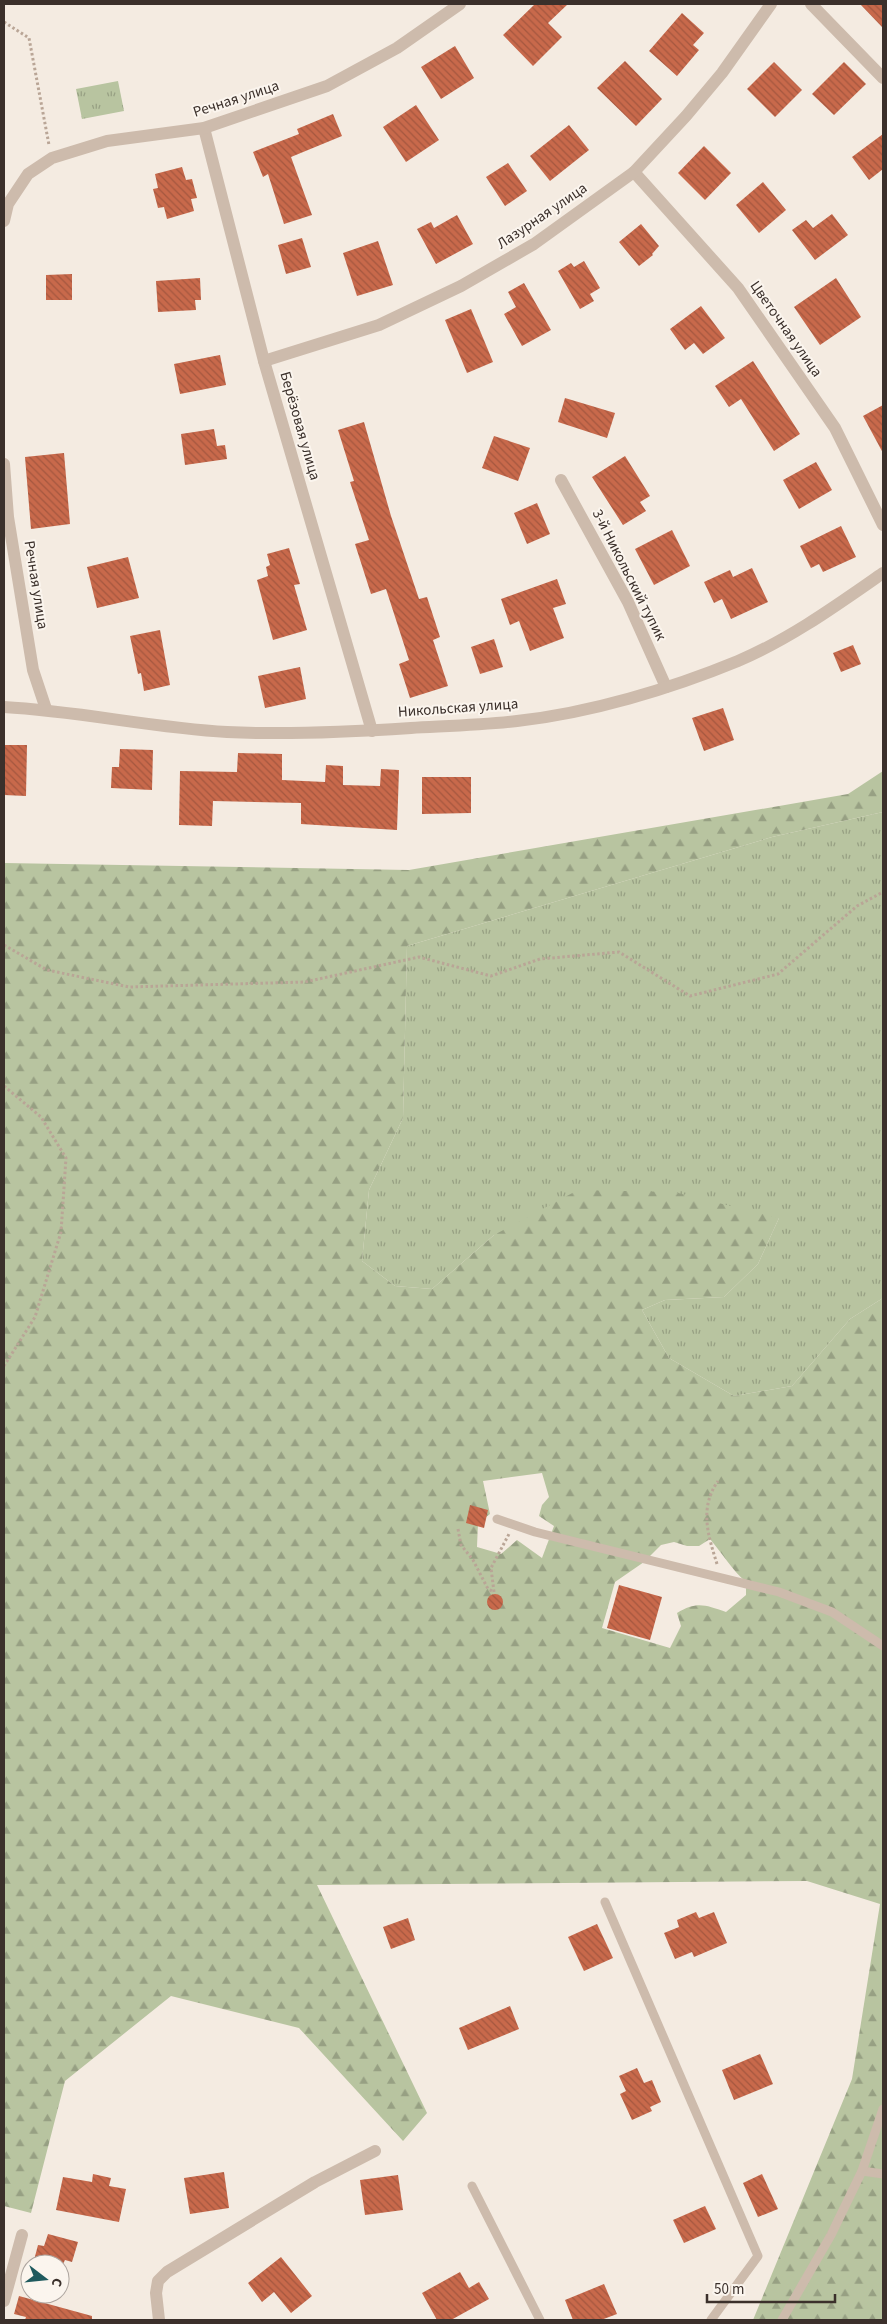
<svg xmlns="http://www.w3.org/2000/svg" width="887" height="2324" viewBox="0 0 887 2324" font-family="'Source Sans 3',sans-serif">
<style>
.grass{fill:url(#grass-tufts)}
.forest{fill:url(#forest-firs);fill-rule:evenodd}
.building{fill:url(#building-back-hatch)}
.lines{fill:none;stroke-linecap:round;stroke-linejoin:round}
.path{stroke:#b9a596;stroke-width:3;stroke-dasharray:2.5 2.5;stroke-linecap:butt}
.lane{stroke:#cdbbac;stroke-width:9}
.street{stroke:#cdbbac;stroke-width:12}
.labels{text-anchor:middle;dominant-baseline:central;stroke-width:4;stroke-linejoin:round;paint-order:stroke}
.street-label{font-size:15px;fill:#3b302b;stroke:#fbf5ee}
</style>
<defs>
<pattern id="grass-tufts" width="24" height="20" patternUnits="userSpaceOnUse" patternTransform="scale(1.25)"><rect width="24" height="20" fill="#b8c4a0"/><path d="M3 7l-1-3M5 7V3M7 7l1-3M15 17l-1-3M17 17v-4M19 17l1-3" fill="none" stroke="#97a083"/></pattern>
<pattern id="forest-firs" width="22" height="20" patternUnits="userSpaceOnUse" patternTransform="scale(1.25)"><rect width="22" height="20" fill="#b8c4a0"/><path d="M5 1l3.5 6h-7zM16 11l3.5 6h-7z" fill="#97a083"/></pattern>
<pattern id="building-back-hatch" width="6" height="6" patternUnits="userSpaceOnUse" patternTransform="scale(1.25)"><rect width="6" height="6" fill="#c8694b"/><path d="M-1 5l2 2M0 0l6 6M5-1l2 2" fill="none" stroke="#a4573f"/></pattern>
</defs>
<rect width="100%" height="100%" fill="#f4ebe1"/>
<!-- grass -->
<g class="grass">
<polygon points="118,81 124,111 82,119 76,89"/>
<polygon points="883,812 883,1298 850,1319 792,1386 734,1396 669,1358 642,1310 665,1300 724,1297 758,1264 779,1218 494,1235 432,1289 395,1286 362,1261 369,1190 403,1118 407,946 772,837"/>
</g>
<!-- forest -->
<path class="forest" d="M 883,771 L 883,812 L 772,837 L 407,946 L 403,1118 L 369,1190 L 362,1261 L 395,1286 L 432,1289 L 494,1235 L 578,1190 L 674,1192 L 779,1218 L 758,1264 L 724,1297 L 665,1300 L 642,1310 L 669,1358 L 734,1396 L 792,1386 L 850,1319 L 883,1298 L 883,2320 L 753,2320 L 852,2079 L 880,1904 L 807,1881 L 317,1885 L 427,2113 L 403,2141 L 299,2028 L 171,1996 L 65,2081 L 31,2213 L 4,2206 L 4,863 L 409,870 L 848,794 ZM 542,1473 L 549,1497 L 542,1505 L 539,1516 L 554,1526 L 542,1558 L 517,1540 L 501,1554 L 477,1547 L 478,1523 L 490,1514 L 483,1481 ZM 710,1539 C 722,1553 732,1570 746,1582 L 746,1595 L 726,1612 C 705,1605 697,1601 677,1613 L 681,1626 L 670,1648 L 602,1628 L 615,1582 L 644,1562 L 661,1545 L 674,1542 L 687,1546 L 699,1546 Z"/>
<!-- building -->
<g class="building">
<polygon points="535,4 568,4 548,23 562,37 533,66 503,35"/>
<polygon points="860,4 883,4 883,28"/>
<polygon points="682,13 704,33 693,45 699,50 677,76 649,51"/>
<polygon points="455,46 474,78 441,99 421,67"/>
<polygon points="625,61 662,99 636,126 597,88"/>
<polygon points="774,62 802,90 775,117 747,89"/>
<polygon points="844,62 866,84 834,115 812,94"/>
<polygon points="416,105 439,140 406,162 383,127"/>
<polygon points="333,114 342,136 291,157 312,215 284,224 268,174 263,177 253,152 299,134 297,129"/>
<polygon points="569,125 589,150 550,181 530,156"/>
<polygon points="883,134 883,169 869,180 852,157"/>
<polygon points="704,146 731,173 705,200 678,173"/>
<polygon points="508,163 527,191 505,206 486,177"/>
<polygon points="182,167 186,180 192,179 197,198 191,199 194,211 167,219 164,207 158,208 153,189 158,188 155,174"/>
<polygon points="763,182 786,210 759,233 736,205"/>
<polygon points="832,214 848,235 815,260 792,230 806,220 813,228"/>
<polygon points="457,215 473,244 436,264 417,229 431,222 434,228"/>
<polygon points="641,224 659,246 652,254 653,255 639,266 619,242"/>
<polygon points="302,238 311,267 286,274 278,245"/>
<polygon points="378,241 393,285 357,296 343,253"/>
<polygon points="584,261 600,288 590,294 594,301 580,309 558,271 571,263 574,267"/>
<polygon points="72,274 72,300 46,300 46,275"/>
<polygon points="200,278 201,300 195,300 196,310 158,312 156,281"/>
<polygon points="836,278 861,317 820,345 794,307"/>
<polygon points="524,283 551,330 522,346 504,314 516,307 508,292"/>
<polygon points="701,306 725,338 703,354 694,343 685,350 670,329"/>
<polygon points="471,309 493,362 467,373 445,320"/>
<polygon points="220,355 226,385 180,394 174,364"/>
<polygon points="753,361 800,434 774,451 741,399 729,407 715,386"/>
<polygon points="565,398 615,413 607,438 558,422"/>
<polygon points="883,405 883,453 863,416"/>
<polygon points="364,422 391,516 419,599 427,597 440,637 433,640 448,686 410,698 399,664 409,660 386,589 371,594 355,544 369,540 350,482 354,481 338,430"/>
<polygon points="214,429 217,446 225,445 227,459 185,465 181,434"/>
<polygon points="494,436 530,448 518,481 482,468"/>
<polygon points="64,453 70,524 31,529 25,457"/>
<polygon points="625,456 650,496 640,502 646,511 623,525 592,477"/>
<polygon points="816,462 832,490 799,509 783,480"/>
<polygon points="537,503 550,534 527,544 514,513"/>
<polygon points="841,526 856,557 823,572 819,564 811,568 800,546"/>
<polygon points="672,530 690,566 654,585 635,549"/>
<polygon points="289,548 300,584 294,585 307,630 273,640 257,580 268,576 266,567 270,565 267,554"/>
<polygon points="128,557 139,598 97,608 87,567"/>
<polygon points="752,568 768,602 731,619 722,599 714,603 704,582 730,570 733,577"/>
<polygon points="557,579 566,604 553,608 564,638 530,651 519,621 510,625 501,599"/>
<polygon points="160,630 170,685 144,691 141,673 138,674 130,636"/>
<polygon points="494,639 503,667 480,674 471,647"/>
<polygon points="853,645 861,664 841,672 833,653"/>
<polygon points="300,667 306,699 265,708 258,676"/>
<polygon points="723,708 734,740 704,751 692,718"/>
<polygon points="4,745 27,745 26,796 4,795"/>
<polygon points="120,749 153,750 152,790 111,788 112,767 119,767"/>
<polygon points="238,753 282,754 282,780 325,782 326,765 343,766 343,785 380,786 381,769 399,770 397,830 301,824 301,803 213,801 212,826 179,825 180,771 237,772"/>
<polygon points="422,777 471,777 471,813 422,814"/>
<polygon points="470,1505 488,1510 484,1528 466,1523"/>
<polygon points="619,1585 662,1597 650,1640 607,1628"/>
<circle cx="495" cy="1602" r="8"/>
<polygon points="696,1912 699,1918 714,1912 727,1943 694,1957 692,1952 675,1959 664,1933 679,1927 677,1920"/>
<polygon points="408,1918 415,1940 391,1949 383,1927"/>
<polygon points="597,1924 613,1958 584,1971 568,1937"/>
<polygon points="510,2006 519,2029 468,2050 459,2028"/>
<polygon points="760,2054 773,2084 734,2100 722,2070"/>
<polygon points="637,2068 644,2083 652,2080 661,2102 650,2107 652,2111 632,2120 620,2094 626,2091 619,2076"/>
<polygon points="224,2172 229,2208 190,2214 184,2178"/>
<polygon points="93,2174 111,2178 109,2186 126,2189 119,2222 56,2210 63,2177 92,2182"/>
<polygon points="762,2174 778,2209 758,2217 743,2183"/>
<polygon points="398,2175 403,2210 365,2215 360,2180"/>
<polygon points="705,2206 716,2229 684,2243 673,2220"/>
<polygon points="48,2234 78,2242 72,2262 65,2260 63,2264 33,2264 38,2245 44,2246"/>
<polygon points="281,2257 312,2296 291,2313 274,2292 262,2302 248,2283"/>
<polygon points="460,2272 469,2288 479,2282 489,2299 451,2320 437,2320 422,2293"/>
<polygon points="604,2284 617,2314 601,2320 573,2320 565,2300"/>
<polygon points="19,2296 92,2316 92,2320 25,2320 26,2317 14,2314"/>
</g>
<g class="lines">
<!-- path -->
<g class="path">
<polyline points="4,22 29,38 49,145"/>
<polyline points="4,945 47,970 129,987 305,982 419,957 491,976 540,959 619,952 690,996 778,974 857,906 883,892"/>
<polyline points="4,1086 41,1117 66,1158 61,1232 35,1317 4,1366"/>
<polyline points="458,1529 461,1545 473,1560 488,1589 494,1592"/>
<path d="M 717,1564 C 708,1535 699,1508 718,1481"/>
<polyline points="494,1592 491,1568 509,1534"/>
</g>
<!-- lane -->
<g class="lane">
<polyline points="497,1519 535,1532 779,1592 832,1612 883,1646"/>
<polyline points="605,1902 758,2256 711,2320"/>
<polyline points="862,2171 883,2174"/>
<polyline points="472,2186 540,2320"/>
<polyline points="782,2320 831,2235 862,2171 883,2109"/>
</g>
<!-- street -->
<g class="street">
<polyline points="811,4 883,78"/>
<polyline points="204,128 264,361 372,731"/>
<polyline points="634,172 738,288 835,428 883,525"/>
<polyline points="4,221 8,204 28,174 52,158 107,141 204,128 327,86 397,48 460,4"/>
<polyline points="264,361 379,325 461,286 534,244 634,172 686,116 722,73 771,4"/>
<polyline points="4,464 8,517 33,670 46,709"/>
<polyline points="561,480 628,602 666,687"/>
<path d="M 4,707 C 79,711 153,728 227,732 C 289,735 350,732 411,728 C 446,726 482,725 517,721 C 590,713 670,689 738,661 C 790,639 837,605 883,573"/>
<polyline points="4,2301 22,2235"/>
<polyline points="159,2320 156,2293 158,2281 167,2272 315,2182 375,2151"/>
</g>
</g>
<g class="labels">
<!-- street labels -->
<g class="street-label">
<text transform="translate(236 99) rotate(-18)">Речная улица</text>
<text transform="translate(542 216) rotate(-34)">Лазурная улица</text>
<text transform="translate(786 329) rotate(55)">Цветочная улица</text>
<text transform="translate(300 426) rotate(74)">Берёзовая улица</text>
<text transform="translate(629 575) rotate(63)">3-й Никольский тупик</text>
<text transform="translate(36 585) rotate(81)">Речная улица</text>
<text transform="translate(458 708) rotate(-4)">Никольская улица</text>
</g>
</g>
<!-- border -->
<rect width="887" height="2324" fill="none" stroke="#3b302b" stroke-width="10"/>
<!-- north arrow -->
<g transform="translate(45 2279) rotate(106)"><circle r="24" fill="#fbf5ee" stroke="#aea6a0"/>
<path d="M0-4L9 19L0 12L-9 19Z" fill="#1f5a5e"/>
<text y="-8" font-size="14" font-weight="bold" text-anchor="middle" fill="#3b302b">С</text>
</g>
<!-- scale -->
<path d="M707 2294v8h128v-8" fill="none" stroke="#3b302b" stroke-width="2.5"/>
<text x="714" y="2294" font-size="15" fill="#3b302b" stroke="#fbf5ee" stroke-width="4" paint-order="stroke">50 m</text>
</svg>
